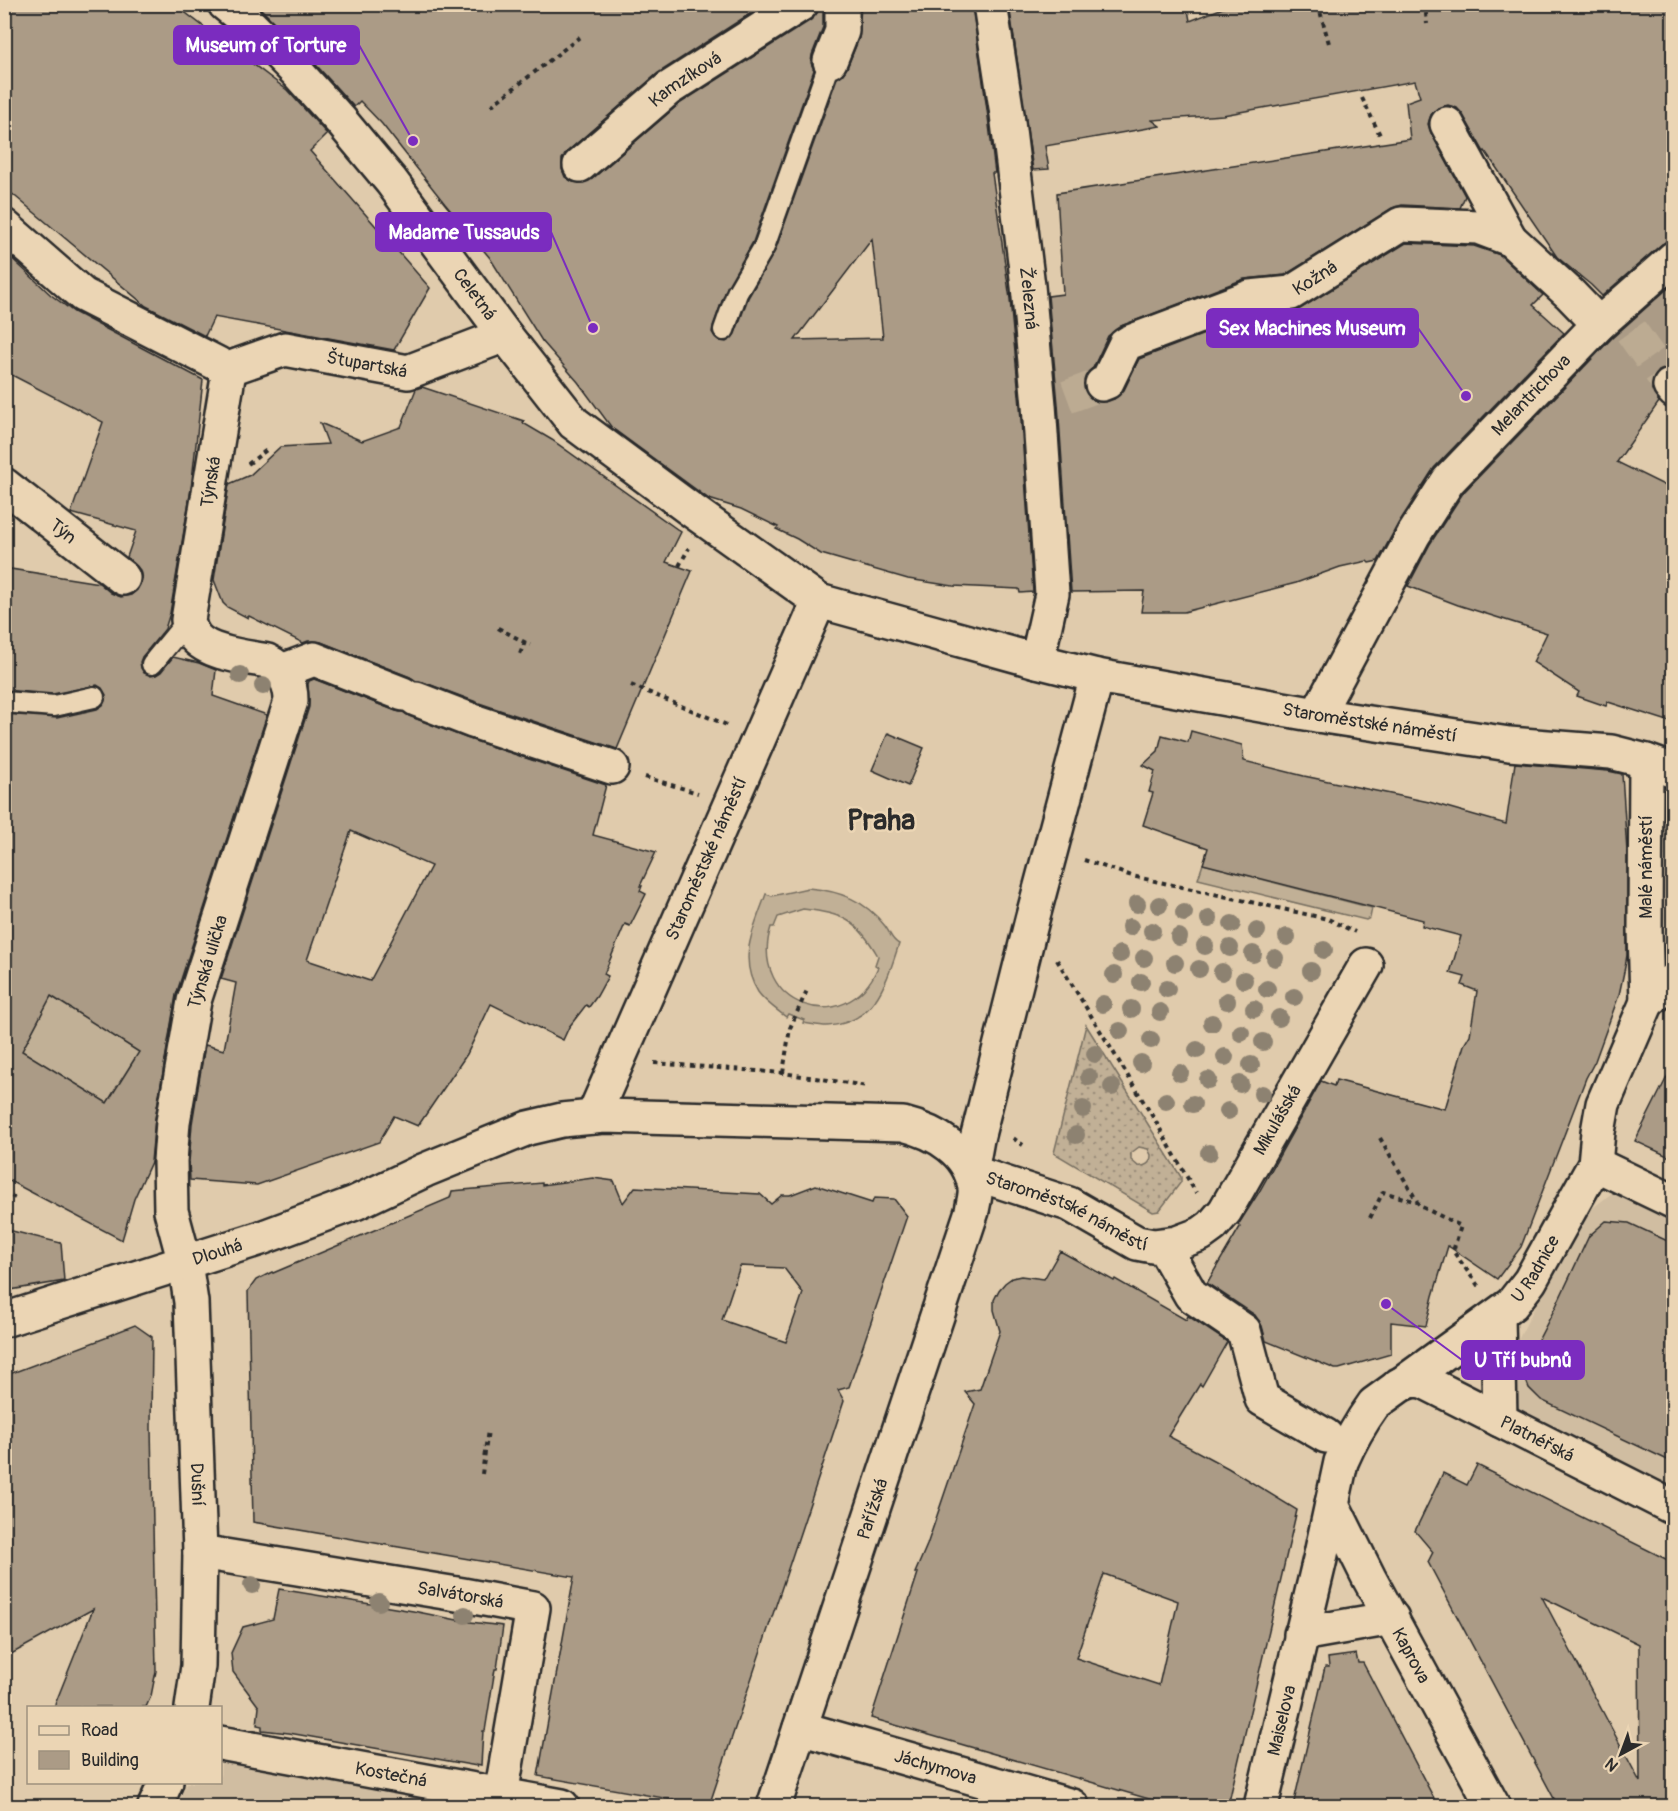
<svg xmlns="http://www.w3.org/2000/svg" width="1678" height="1811" viewBox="0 0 1678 1811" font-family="Pangolin,sans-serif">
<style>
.built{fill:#d0bda1}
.grass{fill:url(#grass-dots);stroke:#766e60;stroke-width:1.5;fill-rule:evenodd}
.garden{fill:#c1b096;stroke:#766e60;stroke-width:1.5;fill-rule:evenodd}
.building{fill:#ab9b86;stroke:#2b2b2b;stroke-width:1.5;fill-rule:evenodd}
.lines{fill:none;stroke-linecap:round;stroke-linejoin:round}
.street-tunnel{stroke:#bcab92;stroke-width:33;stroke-dasharray:33 16;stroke-linecap:butt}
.lane-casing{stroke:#2b2b2b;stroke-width:24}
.street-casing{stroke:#2b2b2b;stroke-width:38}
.path{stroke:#2b2b2b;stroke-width:4;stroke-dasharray:4.5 4.5;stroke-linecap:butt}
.lane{stroke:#ebd5b4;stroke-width:20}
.street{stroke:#ebd5b4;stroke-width:33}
.tree{fill:#8d8271}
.labels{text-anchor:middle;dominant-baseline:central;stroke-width:5;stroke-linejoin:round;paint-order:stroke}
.street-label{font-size:18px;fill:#2b2b2b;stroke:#ebd5b4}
.town-label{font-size:30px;font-weight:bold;fill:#2b2b2b;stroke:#ebd5b4}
.leader{fill:none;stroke:#7b2cbf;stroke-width:2}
.callout-dot{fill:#7b2cbf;stroke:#ebd5b4;stroke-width:2}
.callout{fill:#7b2cbf;stroke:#7b2cbf;stroke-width:2}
.callout-label{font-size:20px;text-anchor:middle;font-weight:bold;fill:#fff}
</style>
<defs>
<pattern id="grass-dots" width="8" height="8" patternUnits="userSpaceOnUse" patternTransform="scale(1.5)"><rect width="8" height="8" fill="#c1b096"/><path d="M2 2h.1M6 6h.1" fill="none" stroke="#9d8f7b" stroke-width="1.8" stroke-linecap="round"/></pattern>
</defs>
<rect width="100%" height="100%" fill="#e0cbac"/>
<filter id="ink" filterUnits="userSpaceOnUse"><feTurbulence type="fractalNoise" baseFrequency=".0167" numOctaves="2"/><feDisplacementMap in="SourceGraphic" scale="12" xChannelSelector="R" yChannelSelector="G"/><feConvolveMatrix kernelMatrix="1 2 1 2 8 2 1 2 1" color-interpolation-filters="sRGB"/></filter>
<g filter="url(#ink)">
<!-- built -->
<g class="built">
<polygon points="1612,1193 1673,1222 1673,1487 1518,1408 1508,1360 1580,1218"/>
<polygon points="221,1760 400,1796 396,1806 177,1806 187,1783 220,1782"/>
</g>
<!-- grass -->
<path class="grass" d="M 1086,1025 L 1181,1177 L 1181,1182 L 1159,1211 L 1153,1212 L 1054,1153 ZM 1139,1147 L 1148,1149 L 1151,1155 C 1151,1163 1146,1167 1138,1166 L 1131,1160 L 1131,1153 Z"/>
<!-- garden -->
<g class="garden">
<polygon points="1203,864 1372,908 1370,918 1366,920 1198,879"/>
<path d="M 808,888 C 840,891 865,900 885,926 C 891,934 891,940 899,944 C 886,983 876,1023 827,1026 C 819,1026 811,1024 803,1023 L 804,1020 L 788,1014 L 786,1017 C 777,1010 765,1002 758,992 C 737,958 754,928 766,894 L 772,896 ZM 803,909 C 843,914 857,919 878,956 L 875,965 L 878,967 C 847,1041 747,1006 771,927 L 774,927 L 778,917 Z"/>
<polygon points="51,996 147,1057 135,1058 107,1103 22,1051"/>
</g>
<!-- building -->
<g class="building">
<polygon points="4,4 174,4 287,90 327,134 310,151 430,288 394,350 214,317 205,336 146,306 4,187"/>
<path d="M 256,4 L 765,4 L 658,73 L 568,151 L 562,159 L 562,169 L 565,177 L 573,182 L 583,183 L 592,179 L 679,104 L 811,20 L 817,13 L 820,4 L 823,4 L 823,27 L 812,55 L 811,63 L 814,70 L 753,242 L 727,287 L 713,326 L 712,332 L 715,337 L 720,341 L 726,342 L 731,339 L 735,334 L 748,298 L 775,251 L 837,78 L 842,75 L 847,68 L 859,38 L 861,4 L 972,4 L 988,117 L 995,173 L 992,173 L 1010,299 L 1020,406 L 1033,592 L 1020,593 L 1019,589 L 953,586 L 908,579 L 821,554 L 797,539 L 776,529 L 778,527 L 741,509 L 709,499 L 612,428 L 578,382 L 542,341 L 490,258 L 445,204 L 382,124 L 360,101 L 354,107 L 309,57 ZM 872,239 L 883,338 L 795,340 Z"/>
<polygon points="1009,4 1187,4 1190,21 1233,4 1674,4 1674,130 1666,162 1674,164 1674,240 1662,244 1602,296 1591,285 1557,257 1485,151 1484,152 1463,115 1457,108 1448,105 1438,108 1431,115 1428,124 1431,133 1465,196 1460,208 1402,205 1392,208 1285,275 1244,279 1121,326 1108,336 1093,368 1087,373 1083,382 1085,391 1090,398 1099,402 1114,399 1124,390 1139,359 1254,315 1293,312 1300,309 1406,243 1474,246 1500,255 1543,295 1533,305 1564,333 1434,468 1398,524 1378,561 1369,563 1367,561 1340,567 1296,583 1184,612 1141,612 1144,591 1071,592 1058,404 1048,296 1063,294 1057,193 1410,139 1406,102 1420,97 1415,81 1223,115 1152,120 1160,126 1045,146 1049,169 1033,170"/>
<path d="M 4,251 L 51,295 L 74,312 L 203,380 L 191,489 L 170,613 L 165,629 L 142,657 L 140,662 L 141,668 L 144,673 L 151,676 L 156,675 L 161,672 L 173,657 L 199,663 L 216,670 L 213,696 L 267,715 L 176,995 L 155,1119 L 151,1162 L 134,1199 L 122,1240 L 4,1178 L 4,714 L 57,718 L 97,709 L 103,705 L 105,701 L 106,695 L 102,688 L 97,685 L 53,694 L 4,690 L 4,568 L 99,583 L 111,593 L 121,597 L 131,595 L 137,590 L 142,580 L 140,570 L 127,557 L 136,531 L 71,513 L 103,422 L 4,371 ZM 51,996 L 139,1052 L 107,1103 L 22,1051 Z"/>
<polygon points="1674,283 1674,368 1667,368 1659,371 1653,379 1652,389 1659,402 1617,462 1674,490 1674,723 1608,702 1606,706 1577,696 1579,692 1533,662 1547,633 1458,605 1408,586 1430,544 1463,493 1612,338"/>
<polygon points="422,387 524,421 523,423 552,440 681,532 666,562 692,571 617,749 479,703 423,682 416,681 410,677 321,642 308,641 303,643 249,616 248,618 227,607 223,603 214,580 229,484 250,475 280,447 328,444 320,423 362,441 401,427 416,389"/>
<path d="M 314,679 L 396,711 L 403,712 L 409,716 L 466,738 L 606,785 L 593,835 L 656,852 L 640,886 L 642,886 L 640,891 L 646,894 L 630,926 L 625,924 L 604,974 L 608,976 L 597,996 L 589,1007 L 586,1005 L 569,1027 L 563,1040 L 491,1004 L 467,1054 L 418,1126 L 394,1116 L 379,1142 L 257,1185 L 190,1180 L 189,1162 L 192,1124 L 205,1045 L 224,1050 L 236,983 L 221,979 L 309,707 L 308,684 L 309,681 ZM 351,831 L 431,866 L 370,981 L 307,960 Z"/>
<polygon points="1191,731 1242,745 1244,761 1304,776 1429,802 1506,824 1515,763 1608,771 1622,774 1627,852 1627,955 1625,967 1619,995 1595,1061 1586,1078 1521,1247 1497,1279 1448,1246 1433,1296 1426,1326 1391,1322 1391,1354 1339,1369 1335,1369 1266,1341 1262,1326 1255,1315 1207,1283 1240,1227 1238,1225 1259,1192 1321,1081 1334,1086 1336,1080 1445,1109 1464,1045 1470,1035 1477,991 1462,985 1465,977 1450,973 1461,936 1422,926 1423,920 1203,864 1208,848 1143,825 1153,793 1149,792 1155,771 1143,765 1158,751 1162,735 1188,742"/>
<polygon points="888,733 924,748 908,786 872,770"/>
<polygon points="1674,1063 1674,1159 1635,1141"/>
<path d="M 593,1178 L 614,1181 L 623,1203 L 635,1187 L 760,1194 L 771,1204 L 782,1195 L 790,1195 L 816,1185 L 872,1203 L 874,1198 L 894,1199 L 907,1216 L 849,1387 L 838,1390 L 844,1401 L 709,1806 L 538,1776 L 574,1577 L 253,1522 L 248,1291 L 256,1280 L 272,1272 L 273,1273 L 450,1198 L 452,1191 L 542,1183 L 542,1185 ZM 740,1266 L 784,1268 L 803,1293 L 786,1342 L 722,1320 Z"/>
<polygon points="1606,1221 1629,1223 1674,1244 1674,1463 1541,1400 1529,1388 1526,1380 1525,1366 1556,1306 1589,1236"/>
<polygon points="4,1229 61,1243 64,1281 4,1291"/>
<path d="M 1060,1251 L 1114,1281 L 1115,1279 L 1186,1320 L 1188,1316 L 1227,1342 L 1202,1386 L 1200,1384 L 1168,1436 L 1228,1468 L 1297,1510 L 1228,1806 L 1173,1806 L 871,1718 L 918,1573 L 915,1573 L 927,1545 L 975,1404 L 965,1392 L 980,1389 L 1000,1331 L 994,1310 L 994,1300 L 999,1290 L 1005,1283 L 1012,1278 L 1021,1276 L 1044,1279 ZM 1104,1574 L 1178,1601 L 1159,1685 L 1076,1658 Z"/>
<polygon points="135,1325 152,1337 151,1428 156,1671 151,1696 146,1707 54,1707 93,1609 4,1658 4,1376 108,1337 107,1336"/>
<path d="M 1477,1465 L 1674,1563 L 1674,1806 L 1558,1806 L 1428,1562 L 1433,1552 L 1415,1531 L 1443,1473 L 1467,1485 ZM 1542,1597 L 1639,1644 L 1640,1782 Z"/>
<polygon points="279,1589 413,1611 462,1621 503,1626 497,1669 495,1669 485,1731 483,1731 481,1765 476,1764 477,1766 289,1733 262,1730 262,1726 257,1725 259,1707 233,1672 231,1653 243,1627 273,1619"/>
<polygon points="1356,1654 1358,1663 1363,1663 1438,1806 1293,1806 1325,1667 1329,1667 1328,1658"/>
</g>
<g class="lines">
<!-- street-tunnel -->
<g class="street-tunnel">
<polyline points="1631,331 1670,386"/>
<polyline points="1067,397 1102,384"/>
</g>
<!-- lane casing -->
<g class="lane-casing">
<g id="lane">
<polyline points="724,330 737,293 764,247 830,61"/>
<polyline points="152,664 188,620"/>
<polyline points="4,702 54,706 94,697"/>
</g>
</g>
<!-- street casing -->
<g class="street-casing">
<g id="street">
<path id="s1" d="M 225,4 L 246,21 L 295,70 L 341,121 L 391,181 L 505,335 L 574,423 L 690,509 L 819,601 L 1037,661 L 1097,676 L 1317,715 L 1509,744 L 1611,752 L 1646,761 L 1674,771"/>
<path id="s2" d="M 990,4 L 1007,114 L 1028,286 L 1039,405 L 1052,594 L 1037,661"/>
<polyline points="830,61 842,31 842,4"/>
<polyline points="1447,124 1510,239"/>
<path id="s3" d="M 580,165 L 668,89 L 801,4"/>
<path id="s4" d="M 4,226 L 83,295 L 218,364 L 225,370 L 228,377 L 188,620 C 189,626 191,632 195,637 C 209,654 247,657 267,661 C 284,669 291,683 291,701 L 194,1001 L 173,1122 L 170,1161 L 171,1211 L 185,1263 L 191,1302 L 200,1552 L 198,1666 L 192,1708"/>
<path id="s5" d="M 225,370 L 285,349 L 408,372 L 505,335"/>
<path id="s6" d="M 1102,384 L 1107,382 L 1125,345 L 1130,342 L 1250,297 L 1291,293 L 1401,224 L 1478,227 L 1510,239 L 1570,294 L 1599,324"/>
<polyline points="1670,386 1674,391"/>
<path id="s7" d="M 4,485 L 123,578"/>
<polyline points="282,671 314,659 403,694"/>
<polyline points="416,699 473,721 612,767"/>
<path id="s8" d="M 1317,715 L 1414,534 L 1448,481 L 1599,324 L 1674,258"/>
<polyline points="1646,761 1645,929 1647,1002 1674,980"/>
<path id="s9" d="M 593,1117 L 819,601"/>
<polyline points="1595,1164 1674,1202"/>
<path id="s10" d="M 971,1172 L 1069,1204 L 1137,1243 L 1153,1246 L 1177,1243 L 1201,1234 L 1212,1226 L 1225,1211 L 1366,965"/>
<polyline points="971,1172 977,1139 1032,920 1097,676"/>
<polyline points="1163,1246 1191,1295 1244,1331 1262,1399 1326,1436"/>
<polyline points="1498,1315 1500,1420"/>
<path id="s11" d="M 4,1320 L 261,1238 L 355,1203 L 425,1170 L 528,1128 L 562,1120 L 604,1116 L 903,1124 C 935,1132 970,1151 975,1188 C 976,1195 973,1204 972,1211 L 774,1806"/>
<path id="s12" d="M 1399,1385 L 1413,1380 L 1423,1381 L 1674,1508"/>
<path id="s13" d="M 1332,1504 L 1369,1578 L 1493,1806"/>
<path id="s14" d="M 200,1552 L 463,1595 L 533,1608 L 501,1795"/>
<polyline points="1301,1634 1392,1618"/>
<path id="s15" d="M 800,1728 L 1072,1806"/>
<path id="s16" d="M 220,1743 L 562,1806"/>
<polyline points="155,1806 166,1782"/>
<path id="s17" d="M 1261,1806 L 1320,1559 L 1341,1462 C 1350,1441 1361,1422 1374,1404 L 1512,1304 L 1530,1281 L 1595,1164 L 1598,1132 L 1603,1104 L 1647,1002"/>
</g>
</g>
<!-- path -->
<g class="path">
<polyline points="1318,4 1330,47"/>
<polyline points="1425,4 1427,24"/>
<polyline points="621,5 622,4"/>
<polyline points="1362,98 1380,135"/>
<polyline points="491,106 581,36"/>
<polyline points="248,464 268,449"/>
<polyline points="679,566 689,548"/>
<polyline points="498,628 530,645"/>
<polyline points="520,654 525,642"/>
<polyline points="631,685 727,725"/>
<polyline points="645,777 698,793"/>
<polyline points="1084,860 1132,876 1328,919 1355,932"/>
<polyline points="1057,960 1156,1122 1196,1193"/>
<polyline points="654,1063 783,1073 867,1086"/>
<polyline points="783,1073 790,1028 808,988"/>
<polyline points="1013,1138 1023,1145"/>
<polyline points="1380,1138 1417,1201"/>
<polyline points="4,1192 15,1198"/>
<polyline points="1370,1218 1383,1192 1417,1202 1422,1207 1461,1226 1453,1251 1479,1287"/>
<polyline points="482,1474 488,1430"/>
</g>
<!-- lane -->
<use href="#lane" class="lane"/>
<!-- street -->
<use href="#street" class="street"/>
</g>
<!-- trees -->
<g class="tree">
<circle cx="240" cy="675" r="9"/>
<circle cx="263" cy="686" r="9"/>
<circle cx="1137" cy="904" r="9"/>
<circle cx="1159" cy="905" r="9"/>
<circle cx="1184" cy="913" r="9"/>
<circle cx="1209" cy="919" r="9"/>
<circle cx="1232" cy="924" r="9"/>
<circle cx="1130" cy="927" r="9"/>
<circle cx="1152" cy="931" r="9"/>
<circle cx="1257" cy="931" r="9"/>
<circle cx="1179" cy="937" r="9"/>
<circle cx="1287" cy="937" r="9"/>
<circle cx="1205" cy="946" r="9"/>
<circle cx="1230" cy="948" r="9"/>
<circle cx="1324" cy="950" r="9"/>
<circle cx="1120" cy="954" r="9"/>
<circle cx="1253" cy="954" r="9"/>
<circle cx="1144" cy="958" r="9"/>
<circle cx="1275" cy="958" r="9"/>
<circle cx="1175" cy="963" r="9"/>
<circle cx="1199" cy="969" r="9"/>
<circle cx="1311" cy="971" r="9"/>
<circle cx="1222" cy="972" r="9"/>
<circle cx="1114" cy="975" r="9"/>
<circle cx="1244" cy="980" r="9"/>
<circle cx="1141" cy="982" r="9"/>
<circle cx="1167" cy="989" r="9"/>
<circle cx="1267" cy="989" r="9"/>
<circle cx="1294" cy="997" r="9"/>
<circle cx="1227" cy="1001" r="9"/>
<circle cx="1103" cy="1004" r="9"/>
<circle cx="1131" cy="1009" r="9"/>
<circle cx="1254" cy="1009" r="9"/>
<circle cx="1160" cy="1012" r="9"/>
<circle cx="1279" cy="1018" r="9"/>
<circle cx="1212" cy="1023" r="9"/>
<circle cx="1120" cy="1031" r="9"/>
<circle cx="1241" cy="1033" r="9"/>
<circle cx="1151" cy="1040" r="9"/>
<circle cx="1263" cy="1042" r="9"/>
<circle cx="1197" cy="1050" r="9"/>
<circle cx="1095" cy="1054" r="9"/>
<circle cx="1225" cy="1057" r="9"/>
<circle cx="1141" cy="1063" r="9"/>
<circle cx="1251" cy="1065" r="9"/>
<circle cx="1180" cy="1073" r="9"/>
<circle cx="1089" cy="1077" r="9"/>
<circle cx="1208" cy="1080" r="9"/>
<circle cx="1240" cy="1084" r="9"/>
<circle cx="1112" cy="1087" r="9"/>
<circle cx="1262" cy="1094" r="9"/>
<circle cx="1166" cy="1101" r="9"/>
<circle cx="1193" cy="1104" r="9"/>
<circle cx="1083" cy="1109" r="9"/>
<circle cx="1228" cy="1111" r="9"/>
<circle cx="1076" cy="1135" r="9"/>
<circle cx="1209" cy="1153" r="9"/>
<circle cx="252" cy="1585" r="9"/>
<circle cx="379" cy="1602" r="9"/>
<circle cx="465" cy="1615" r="9"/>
</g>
</g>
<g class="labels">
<!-- street labels -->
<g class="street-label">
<text stroke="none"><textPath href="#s3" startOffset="136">Kamzíková</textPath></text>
<text stroke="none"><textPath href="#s6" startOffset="250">Kožná</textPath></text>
<text stroke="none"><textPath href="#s1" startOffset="384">Celetná</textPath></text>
<text stroke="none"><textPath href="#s2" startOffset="297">Železná</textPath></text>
<text stroke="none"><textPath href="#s5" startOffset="147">Štupartská</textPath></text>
<text stroke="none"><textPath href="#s8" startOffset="388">Melantrichova</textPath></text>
<text transform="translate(211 482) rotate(-81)">Týnská</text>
<text stroke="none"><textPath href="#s7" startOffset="75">Týn</textPath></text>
<text stroke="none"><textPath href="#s1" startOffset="1414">Staroměstské náměstí</textPath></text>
<text stroke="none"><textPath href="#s9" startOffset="282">Staroměstské náměstí</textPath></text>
<text transform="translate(1646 867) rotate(-90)">Malé náměstí</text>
<text transform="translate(208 962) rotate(-73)">Týnská ulička</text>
<text stroke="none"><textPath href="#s10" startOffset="386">Mikulášská</textPath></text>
<text stroke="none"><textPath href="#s10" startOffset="104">Staroměstské náměstí</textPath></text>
<text stroke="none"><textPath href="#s11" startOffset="224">Dlouhá</textPath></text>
<text stroke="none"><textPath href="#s17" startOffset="633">U Radnice</textPath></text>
<text stroke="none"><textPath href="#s12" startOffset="153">Platnéřská</textPath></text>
<text stroke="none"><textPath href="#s4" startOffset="1468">Dušní</textPath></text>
<text transform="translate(873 1509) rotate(-72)">Pařížská</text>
<text stroke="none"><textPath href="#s14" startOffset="264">Salvátorská</textPath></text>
<text stroke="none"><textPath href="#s13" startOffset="171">Kaprova</textPath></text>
<text stroke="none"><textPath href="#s17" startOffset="88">Maiselova</textPath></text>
<text stroke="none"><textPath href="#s15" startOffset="141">Jáchymova</textPath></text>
<text stroke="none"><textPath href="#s16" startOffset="174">Kostečná</textPath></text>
</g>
<!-- town labels -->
<g class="town-label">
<text x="881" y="820">Praha</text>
</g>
</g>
<!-- callouts -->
<path class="leader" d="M413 141L359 45M593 328L551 232M1466 396L1418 328M1386 1304L1462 1360"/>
<g class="callout-dot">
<circle cx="413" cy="141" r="6"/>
<circle cx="593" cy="328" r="6"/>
<circle cx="1466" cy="396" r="6"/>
<circle cx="1386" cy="1304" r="6"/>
</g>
<g class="callout">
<rect x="174" y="26" width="185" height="38" rx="6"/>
<rect x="376" y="213" width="175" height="38" rx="6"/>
<rect x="1207" y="309" width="211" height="38" rx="6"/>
<rect x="1462" y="1341" width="122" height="38" rx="6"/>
</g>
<g class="callout-label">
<text x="266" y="52">Museum of Torture</text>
<text x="464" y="239">Madame Tussauds</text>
<text x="1312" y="335">Sex Machines Museum</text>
<text x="1523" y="1367">U Tří bubnů</text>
</g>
<!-- margin -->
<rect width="1678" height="1811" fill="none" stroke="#ebd5b4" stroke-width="24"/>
<rect x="12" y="12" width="1654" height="1787" fill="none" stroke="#2b2b2b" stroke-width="2" filter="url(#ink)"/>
<!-- legend -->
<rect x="27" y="1706" width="195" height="78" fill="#ebd5b4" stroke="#9e917d" stroke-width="1.5"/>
<rect x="39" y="1726" width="30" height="9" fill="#ebd5b4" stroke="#9e917d" stroke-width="1.5"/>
<text x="81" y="1736" font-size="18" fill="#2b2b2b">Road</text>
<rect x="39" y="1751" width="30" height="18" fill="#ab9b86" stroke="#9e917d" stroke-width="1.5"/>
<text x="81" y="1766" font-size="18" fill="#2b2b2b">Building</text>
<!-- north arrow -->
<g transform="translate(1621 1754) rotate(221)" stroke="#ebd5b4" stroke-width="4.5" paint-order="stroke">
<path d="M0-4.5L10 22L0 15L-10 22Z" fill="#2b2b2b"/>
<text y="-9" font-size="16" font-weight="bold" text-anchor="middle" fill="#2b2b2b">N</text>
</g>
</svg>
